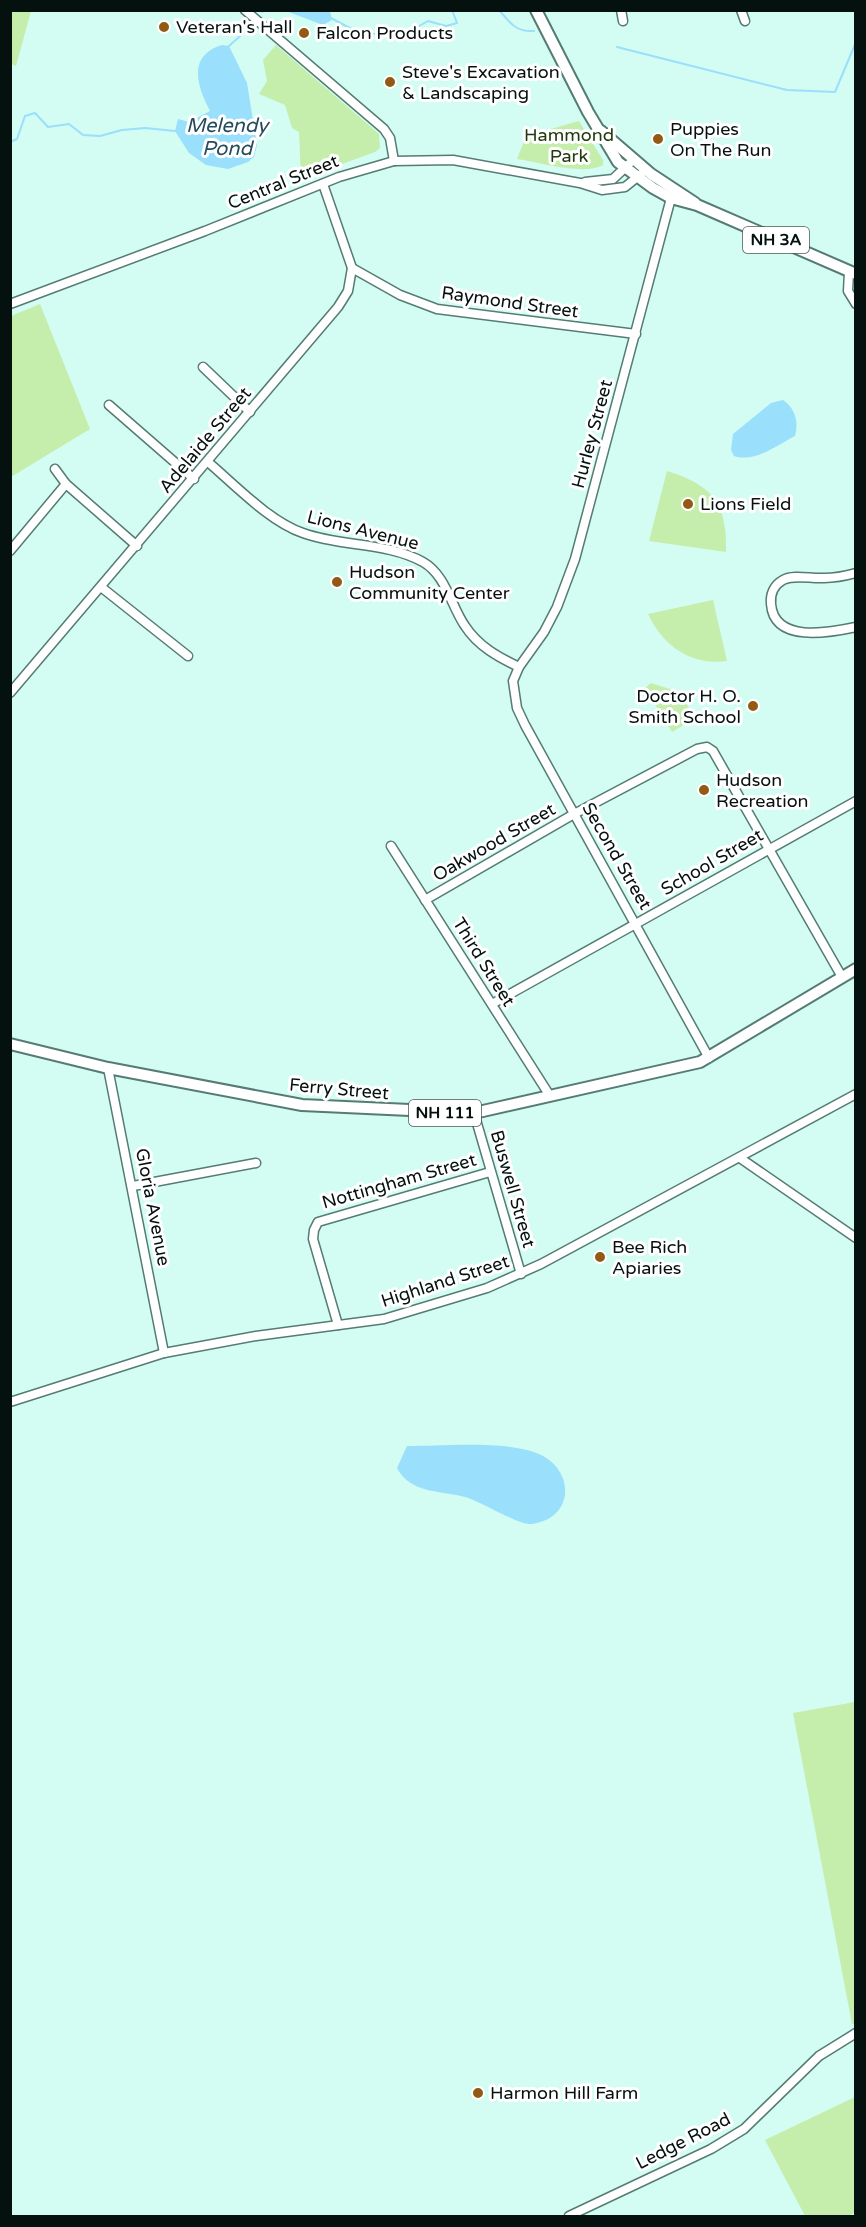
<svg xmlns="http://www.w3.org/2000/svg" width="866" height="2227" viewBox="0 0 866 2227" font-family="'Varela Round',sans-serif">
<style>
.green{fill:#c5eead}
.water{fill:#9adffb}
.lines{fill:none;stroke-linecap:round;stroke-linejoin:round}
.stream{stroke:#9adffb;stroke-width:2}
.minor-casing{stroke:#557b73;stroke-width:11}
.major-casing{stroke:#557b73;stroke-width:14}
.minor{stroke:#fff;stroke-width:8}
.major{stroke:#fff;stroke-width:10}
.poi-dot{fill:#925a14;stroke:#fff;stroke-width:2}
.labels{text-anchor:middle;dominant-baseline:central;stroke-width:6;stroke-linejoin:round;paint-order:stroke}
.shield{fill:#fff;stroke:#4f5856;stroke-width:1.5}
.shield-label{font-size:16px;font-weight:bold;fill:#04110e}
.poi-label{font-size:18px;fill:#04110e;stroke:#fff;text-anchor:start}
.park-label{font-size:18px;fill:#203a0c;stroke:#fff}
.street-label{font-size:18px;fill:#04110e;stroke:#fff}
.water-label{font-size:20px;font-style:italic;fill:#244c5b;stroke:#fff}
</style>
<rect width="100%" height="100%" fill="#d3fcf3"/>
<!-- green -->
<g class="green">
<polygon points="10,11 31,11 16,66 11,64"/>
<polygon points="276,45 379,134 380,148 375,152 301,179 299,132 292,128 285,105 259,94 267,81 263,60"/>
<path d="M 579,121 L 603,160 L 603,165 C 584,176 539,162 517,159 L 526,136 Z"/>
<polygon points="40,304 90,429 11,477 11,316"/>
<path d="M 667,471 C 713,485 727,504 726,552 L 649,541 Z"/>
<path d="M 713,600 L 727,661 C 691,666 663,646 648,614 Z"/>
<polygon points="651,683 679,692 695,718 672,732 645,688"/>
<polygon points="855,1702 856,2023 852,2024 793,1713"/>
<polygon points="855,2097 855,2213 848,2216 805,2216 765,2140"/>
</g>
<!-- water -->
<g class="water">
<polygon points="286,11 330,11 332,20 323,25"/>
<path d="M 222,45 L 229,46 L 247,83 L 257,145 L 254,157 L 248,162 L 228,169 L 206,165 L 189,153 L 175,131 L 178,119 L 189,122 L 210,111 C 198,88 186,56 222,45 Z"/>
<path d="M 783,400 C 795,408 799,422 795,436 C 777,445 755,463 734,456 L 731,450 L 733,434 L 771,403 Z"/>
<path d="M 407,1446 C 442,1446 507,1440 539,1454 C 575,1470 575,1518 532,1524 C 520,1526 480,1501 465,1497 C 439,1490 411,1494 397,1468 Z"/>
</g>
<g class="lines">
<!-- stream -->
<g class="stream">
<path d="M 499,10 C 511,24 516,32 534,31"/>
<polyline points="262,12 265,10"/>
<polyline points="329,17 363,35 412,30 428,21 446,26 457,23 452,10"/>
<polyline points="229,46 249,28"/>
<polyline points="617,47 787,90 835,92 856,42"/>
<polyline points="10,142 17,139 25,116 35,113 48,127 69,124 83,135 100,136 122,130 145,128 175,131"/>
</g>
<!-- minor casing -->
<g class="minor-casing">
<g id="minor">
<polyline points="245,10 384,129 390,138 394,161"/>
<polyline points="621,10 623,21"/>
<polyline points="741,10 745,21"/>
<polyline points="585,182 613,179 629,164"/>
<polyline points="671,198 575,559 557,607 544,632 519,667 513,681 517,708 525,725 709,1058"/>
<polyline points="352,268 400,295 437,309 636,334"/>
<polyline points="849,272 848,291 856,304"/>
<polyline points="10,304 205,231 339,177 394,161 453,160 580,183 602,190 625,187 641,174"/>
<polyline points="203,367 250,412"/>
<polyline points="109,405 194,479"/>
<path d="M 208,462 C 235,485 270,522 303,533 C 341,547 387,542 423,562 C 446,575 451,606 465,626 C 478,646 498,657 519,667"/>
<polyline points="55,469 66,484 137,546"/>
<polyline points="10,551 66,484"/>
<path d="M 856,573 C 845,576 835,578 824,578 C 811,579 794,574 783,580 C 774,585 770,594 771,604 C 774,643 828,633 856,627"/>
<polyline points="101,587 188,656"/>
<polyline points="10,693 338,307 348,291 352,268 323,184"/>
<polyline points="391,846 550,1096"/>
<polyline points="425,900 574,814 697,749 707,747 713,751 842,977"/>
<polyline points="492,1004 856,801"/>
<polyline points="108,1068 164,1353"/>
<polyline points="474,1113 521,1274"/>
<polyline points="740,1158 856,1238"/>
<polyline points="133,1186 256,1163"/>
<polyline points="338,1325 313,1239 314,1230 318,1222 490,1172"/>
<polyline points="10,1402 164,1353 256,1336 384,1319 487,1288 541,1264 856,1094"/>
<polyline points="569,2216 711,2149 744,2129 819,2056 856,2033"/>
</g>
</g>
<!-- major casing -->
<g class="major-casing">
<g id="major">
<polyline points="536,10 588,112 618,162 653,188 671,198 697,205 856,274"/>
<polyline points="601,131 651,174 695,203"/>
<polyline points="10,1044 108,1068 302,1105 474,1113 700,1062 856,969"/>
</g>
</g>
<!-- minor -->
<use href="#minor" class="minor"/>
<!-- major -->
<use href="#major" class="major"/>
</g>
<!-- markers -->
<g class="poi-dot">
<circle cx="164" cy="27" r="6"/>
<circle cx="304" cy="33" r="6"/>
<circle cx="390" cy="82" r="6"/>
<circle cx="658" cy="139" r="6"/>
<circle cx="688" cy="504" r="6"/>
<circle cx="337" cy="582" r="6"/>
<circle cx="753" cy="706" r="6"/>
<circle cx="704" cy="790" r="6"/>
<circle cx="600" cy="1257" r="6"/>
<circle cx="478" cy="2093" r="6"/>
</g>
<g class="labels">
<!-- shield labels -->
<g class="shield">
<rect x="743" y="227" width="66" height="26" rx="4.5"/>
<rect x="409" y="1100" width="72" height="26" rx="4.5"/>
</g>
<g class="shield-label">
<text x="776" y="240">NH 3A</text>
<text x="445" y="1113">NH 111</text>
</g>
<!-- poi labels -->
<g class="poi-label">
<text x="176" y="27">Veteran's Hall</text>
<text x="316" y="33">Falcon Products</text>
<text x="402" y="72">Steve's Excavation<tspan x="402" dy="21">&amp; Landscaping</tspan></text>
<text x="670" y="129">Puppies<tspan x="670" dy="21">On The Run</tspan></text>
<text x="700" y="504">Lions Field</text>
<text x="349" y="572">Hudson<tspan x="349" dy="21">Community Center</tspan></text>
<text x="741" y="696" text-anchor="end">Doctor H. O.<tspan x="741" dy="21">Smith School</tspan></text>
<text x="716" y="780">Hudson<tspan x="716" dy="21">Recreation</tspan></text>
<text x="612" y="1247">Bee Rich<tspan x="612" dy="21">Apiaries</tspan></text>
<text x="490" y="2093">Harmon Hill Farm</text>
</g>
<!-- park labels -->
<g class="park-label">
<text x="569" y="135">Hammond<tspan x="569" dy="21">Park</tspan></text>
</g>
<!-- street labels -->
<g class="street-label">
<text transform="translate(283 182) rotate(-22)">Central Street</text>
<text transform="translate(510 302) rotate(8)">Raymond Street</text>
<text transform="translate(592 434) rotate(-75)">Hurley Street</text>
<text transform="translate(205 440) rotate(-50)">Adelaide Street</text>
<text transform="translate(363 530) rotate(14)">Lions Avenue</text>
<text transform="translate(494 842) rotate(-30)">Oakwood Street</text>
<text transform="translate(617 856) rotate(60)">Second Street</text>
<text transform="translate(712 862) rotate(-30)">School Street</text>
<text transform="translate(484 962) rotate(58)">Third Street</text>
<text transform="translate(339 1089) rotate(5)">Ferry Street</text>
<text transform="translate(399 1181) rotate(-16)">Nottingham Street</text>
<text transform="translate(513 1189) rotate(74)">Buswell Street</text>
<text transform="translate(153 1207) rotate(79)">Gloria Avenue</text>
<text transform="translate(445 1281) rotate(-18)">Highland Street</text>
<text transform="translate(683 2141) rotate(-27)">Ledge Road</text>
</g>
<!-- water labels -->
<g class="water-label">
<text x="227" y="126">Melendy<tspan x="227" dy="23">Pond</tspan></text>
</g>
</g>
<!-- border -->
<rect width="866" height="2227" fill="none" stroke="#04110e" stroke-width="24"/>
</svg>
